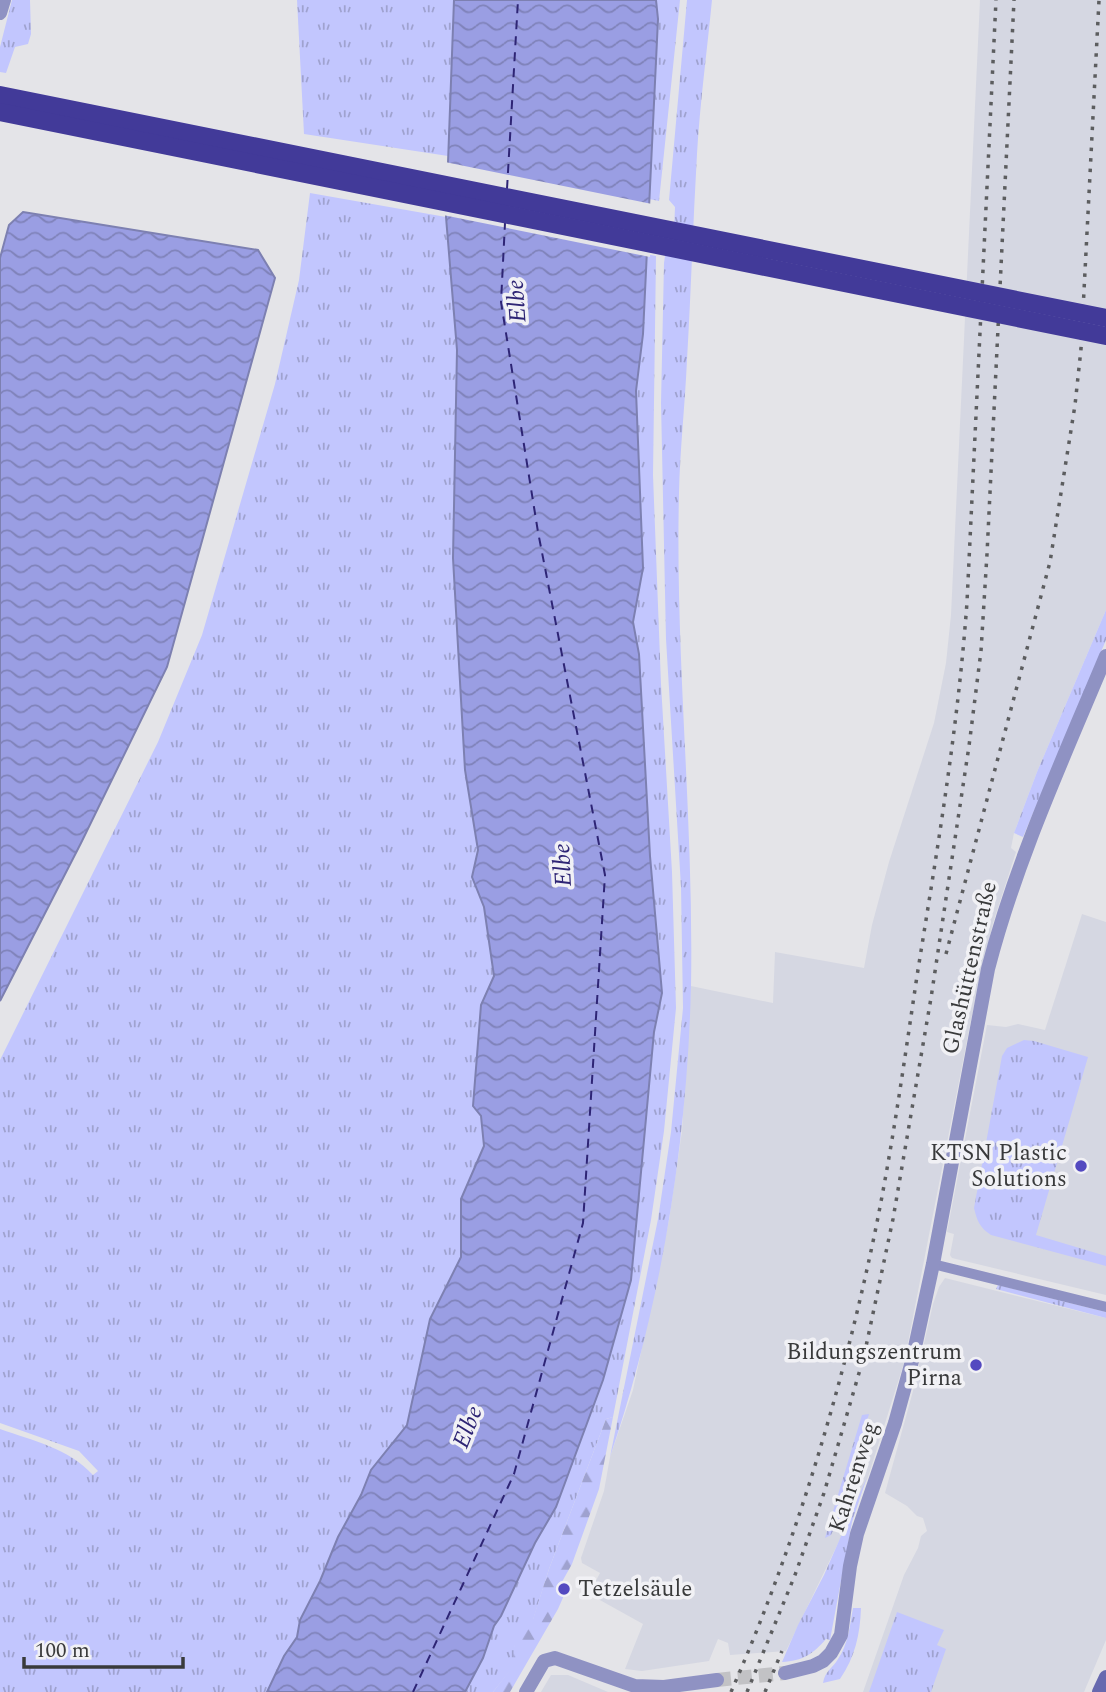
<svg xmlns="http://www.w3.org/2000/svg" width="1106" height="1692" viewBox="0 0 1106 1692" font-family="Spectral,serif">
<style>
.built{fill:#d5d7e2}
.grass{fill:url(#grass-tufts)}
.forest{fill:url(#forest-firs)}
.water{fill:url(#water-waves);stroke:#7d80b1;stroke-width:2}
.pier{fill:#e4e4e8}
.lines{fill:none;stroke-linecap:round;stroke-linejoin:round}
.ferry{stroke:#2e2575;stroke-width:2;stroke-dasharray:9 7;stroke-linecap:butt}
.tertiary-tunnel{stroke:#c2c2c5;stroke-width:14;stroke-dasharray:14 7;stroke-linecap:butt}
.minor{stroke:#8f92c3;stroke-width:10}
.tertiary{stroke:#8f92c3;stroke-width:14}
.secondary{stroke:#6769af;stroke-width:14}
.rail{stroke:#5c5d5f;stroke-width:3.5;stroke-dasharray:3.5 7;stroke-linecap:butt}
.trunk-bridge{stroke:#423a99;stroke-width:18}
.poi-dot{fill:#5349c0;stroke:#f1f1f5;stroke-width:2.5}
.labels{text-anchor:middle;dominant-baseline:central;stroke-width:7;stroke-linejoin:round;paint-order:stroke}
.street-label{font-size:23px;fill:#393a3b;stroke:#f1f1f5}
.poi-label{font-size:23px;fill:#393a3b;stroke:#f1f1f5;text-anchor:end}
.water-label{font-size:24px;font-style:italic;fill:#2e2575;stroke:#f1f1f5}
</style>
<defs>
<pattern id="grass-tufts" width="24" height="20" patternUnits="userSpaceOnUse" patternTransform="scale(1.75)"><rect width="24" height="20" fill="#c2c6fe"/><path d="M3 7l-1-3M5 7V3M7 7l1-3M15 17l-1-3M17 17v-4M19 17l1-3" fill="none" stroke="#9fa2cf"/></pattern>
<pattern id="forest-firs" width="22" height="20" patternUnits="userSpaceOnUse" patternTransform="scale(1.75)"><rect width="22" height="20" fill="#c2c6fe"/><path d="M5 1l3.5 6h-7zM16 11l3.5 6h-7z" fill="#9fa2cf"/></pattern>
<pattern id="water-waves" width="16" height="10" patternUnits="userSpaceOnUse" patternTransform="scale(1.75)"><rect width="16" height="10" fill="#9a9ee3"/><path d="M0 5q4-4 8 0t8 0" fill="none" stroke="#7f82b9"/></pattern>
</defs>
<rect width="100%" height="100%" fill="#e4e4e8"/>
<!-- built -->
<g class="built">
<polygon points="980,0 1106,0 1106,610 1037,772 1014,833 1011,848 1016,852 993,923 971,1020 904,1363 868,1477 844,1531 786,1651 730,1655 728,1643 718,1639 709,1661 642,1671 625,1669 643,1624 589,1594 600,1573 582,1563 581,1558 604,1491 610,1457 633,1390 669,1220 682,1131 691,986 773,1003 775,952 864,968 872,925 889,862 934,723 946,663 951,615"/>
<polygon points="1082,914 1106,922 1106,1295 952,1258 950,1255 954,1234 947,1232 987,1025 1006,1027 1018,1024 1045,1030"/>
<polygon points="945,1278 1106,1318 1106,1640 1084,1692 863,1692 904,1575 918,1548 921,1536 927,1531 923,1518 917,1516 907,1506 885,1493 913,1391 933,1304 939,1287"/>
<polygon points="551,1675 568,1675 608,1692 541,1692"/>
</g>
<!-- grass -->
<g class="grass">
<polygon points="12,0 30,0 31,34 28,44 15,47 6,73 0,72 0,47"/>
<polygon points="297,0 454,0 448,156 304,134"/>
<polygon points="656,0 680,0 659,201 649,199 658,19"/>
<path d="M 687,0 L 712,0 C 707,51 700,103 697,154 C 693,223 691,292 687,360 C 685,405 680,449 679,493 C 675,658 694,822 691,987 C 687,1146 661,1306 610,1457 L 658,1219 L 671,1132 L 683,1008 L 681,887 L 666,639 L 661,403 L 664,263 L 665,256 L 673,255 L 675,207 L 669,200 Z"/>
<path d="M 310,193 L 446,217 L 457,350 L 453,558 L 465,770 L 478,850 L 472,877 L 484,907 L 494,976 L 481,1005 L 473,1106 L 481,1116 L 484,1146 L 461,1199 L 461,1257 L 430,1319 L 407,1425 L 371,1470 L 361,1495 L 338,1537 L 298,1630 L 297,1637 L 284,1656 L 267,1692 L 0,1692 L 0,1429 C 34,1441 68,1448 93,1475 L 98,1471 L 79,1451 L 0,1423 L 0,1060 L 158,742 L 202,635 L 275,384 L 299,280 Z"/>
<polygon points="646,254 656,256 653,475 661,684 672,872 676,1008 664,1131 651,1220 613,1417 606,1419 549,1569 533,1620 514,1647 514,1666 493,1692 465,1692 483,1658 494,1626 501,1616 535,1543 556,1507 603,1380 631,1280 654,1032 662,993 650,856 639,654 633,622 643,568 636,391 643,334"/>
<polygon points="1106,610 1106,640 1023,837 1014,833 1037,772"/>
<path d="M 1024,1040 L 1034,1041 L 1088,1057 L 1036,1235 L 1106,1256 L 1106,1266 L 991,1235 C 980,1228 977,1221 974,1208 L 1002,1056 L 1007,1048 Z"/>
<polygon points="998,1285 1106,1312 1106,1318 996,1289"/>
<polygon points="869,1414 851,1476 854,1486 831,1535 825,1538 862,1415"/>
<path d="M 867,1477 L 852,1522 L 830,1640 L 826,1639 C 813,1654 803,1661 782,1662 L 798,1625 L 824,1575 Z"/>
<path d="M 853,1608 L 861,1608 C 860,1635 855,1657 840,1679 L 823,1683 C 825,1671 832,1669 838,1659 C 848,1645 850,1625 853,1608 Z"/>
<polygon points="897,1612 944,1630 937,1645 946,1649 931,1692 869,1692"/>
</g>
<!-- forest -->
<polygon class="forest" points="613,1417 599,1489 572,1564 558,1589 565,1593 558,1609 510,1692 493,1692 513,1666 514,1647 518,1628 533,1619 549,1569 606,1419"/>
<!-- water -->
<g class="water">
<polygon points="454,0 656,0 658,19 643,334 636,391 643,568 633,622 639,654 650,856 662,993 654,1032 631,1280 603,1380 556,1507 535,1543 501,1616 494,1626 483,1658 465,1692 267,1692 284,1656 297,1637 300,1620 320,1581 338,1537 361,1495 371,1470 407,1425 430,1319 461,1257 461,1199 484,1146 481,1116 473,1106 481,1005 494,976 484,907 472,877 478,850 465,770 453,558 457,350 446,217"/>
<polygon points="23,212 258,250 275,278 167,667 81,843 0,1001 0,258 9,225"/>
</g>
<!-- pier -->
<polygon class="pier" points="445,162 652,204 650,257 443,215"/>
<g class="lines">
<!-- ferry -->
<g class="ferry">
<polyline points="507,189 518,0"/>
<polyline points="413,1692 514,1474 583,1223 605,875 538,532 501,302 505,223"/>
</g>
<!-- tertiary-tunnel -->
<polyline class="tertiary-tunnel" points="717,1680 785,1673"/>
<!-- minor -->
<polyline class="minor" points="933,1264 1106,1307"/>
<!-- tertiary -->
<g class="tertiary">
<polyline points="0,13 4,0"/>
<path d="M 785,1673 L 813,1666 L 823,1661 L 831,1653 L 841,1635 L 850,1566 L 857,1534 L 895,1423 L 912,1361 L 933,1264 L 988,969 C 1016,861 1063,759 1106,656"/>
<polyline points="526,1692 544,1661 555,1658 635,1686 664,1687 717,1680"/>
</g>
<!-- secondary -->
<polyline class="secondary" points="1099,1692 1106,1677"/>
<!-- rail -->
<g class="rail">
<polyline points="946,954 1050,562 1075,405 1081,349 1099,0"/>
<path d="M 731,1692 C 795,1546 841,1393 874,1237 C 892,1150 904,1063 917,976 C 937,851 958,728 967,602 L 996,0"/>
<polyline points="747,1692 795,1575 824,1493 864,1356 893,1219 931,998 969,746 981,651 987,554 1014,0"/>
<polyline points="765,1692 782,1651"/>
</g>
<!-- trunk-bridge -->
<g class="trunk-bridge">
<polyline points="0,95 1106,318"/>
<polyline points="0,112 1106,336"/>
</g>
</g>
<!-- markers -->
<g class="poi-dot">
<circle cx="1081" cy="1166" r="7"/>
<circle cx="976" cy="1365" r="7"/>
<circle cx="564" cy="1589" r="7"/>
</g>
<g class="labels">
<!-- street labels -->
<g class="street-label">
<text transform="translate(970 968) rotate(-77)">Glashüttenstraße</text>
<text transform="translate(854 1477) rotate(-72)">Kahrenweg</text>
</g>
<!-- poi labels -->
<g class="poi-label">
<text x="1067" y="1153">KTSN Plastic<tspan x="1067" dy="26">Solutions</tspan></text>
<text x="962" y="1352">Bildungszentrum<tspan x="962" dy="26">Pirna</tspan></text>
<text x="578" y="1589" text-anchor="start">Tetzelsäule</text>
</g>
<!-- water labels -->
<g class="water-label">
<text transform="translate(517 301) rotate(-94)">Elbe</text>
<text transform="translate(563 865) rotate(-93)">Elbe</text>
<text transform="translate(468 1427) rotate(-68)">Elbe</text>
</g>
</g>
<!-- scale -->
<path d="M24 1657v10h159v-10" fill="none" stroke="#393a3b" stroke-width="3.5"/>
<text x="35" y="1657" font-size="21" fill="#393a3b" stroke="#f1f1f5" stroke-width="5" paint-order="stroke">100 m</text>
</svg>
